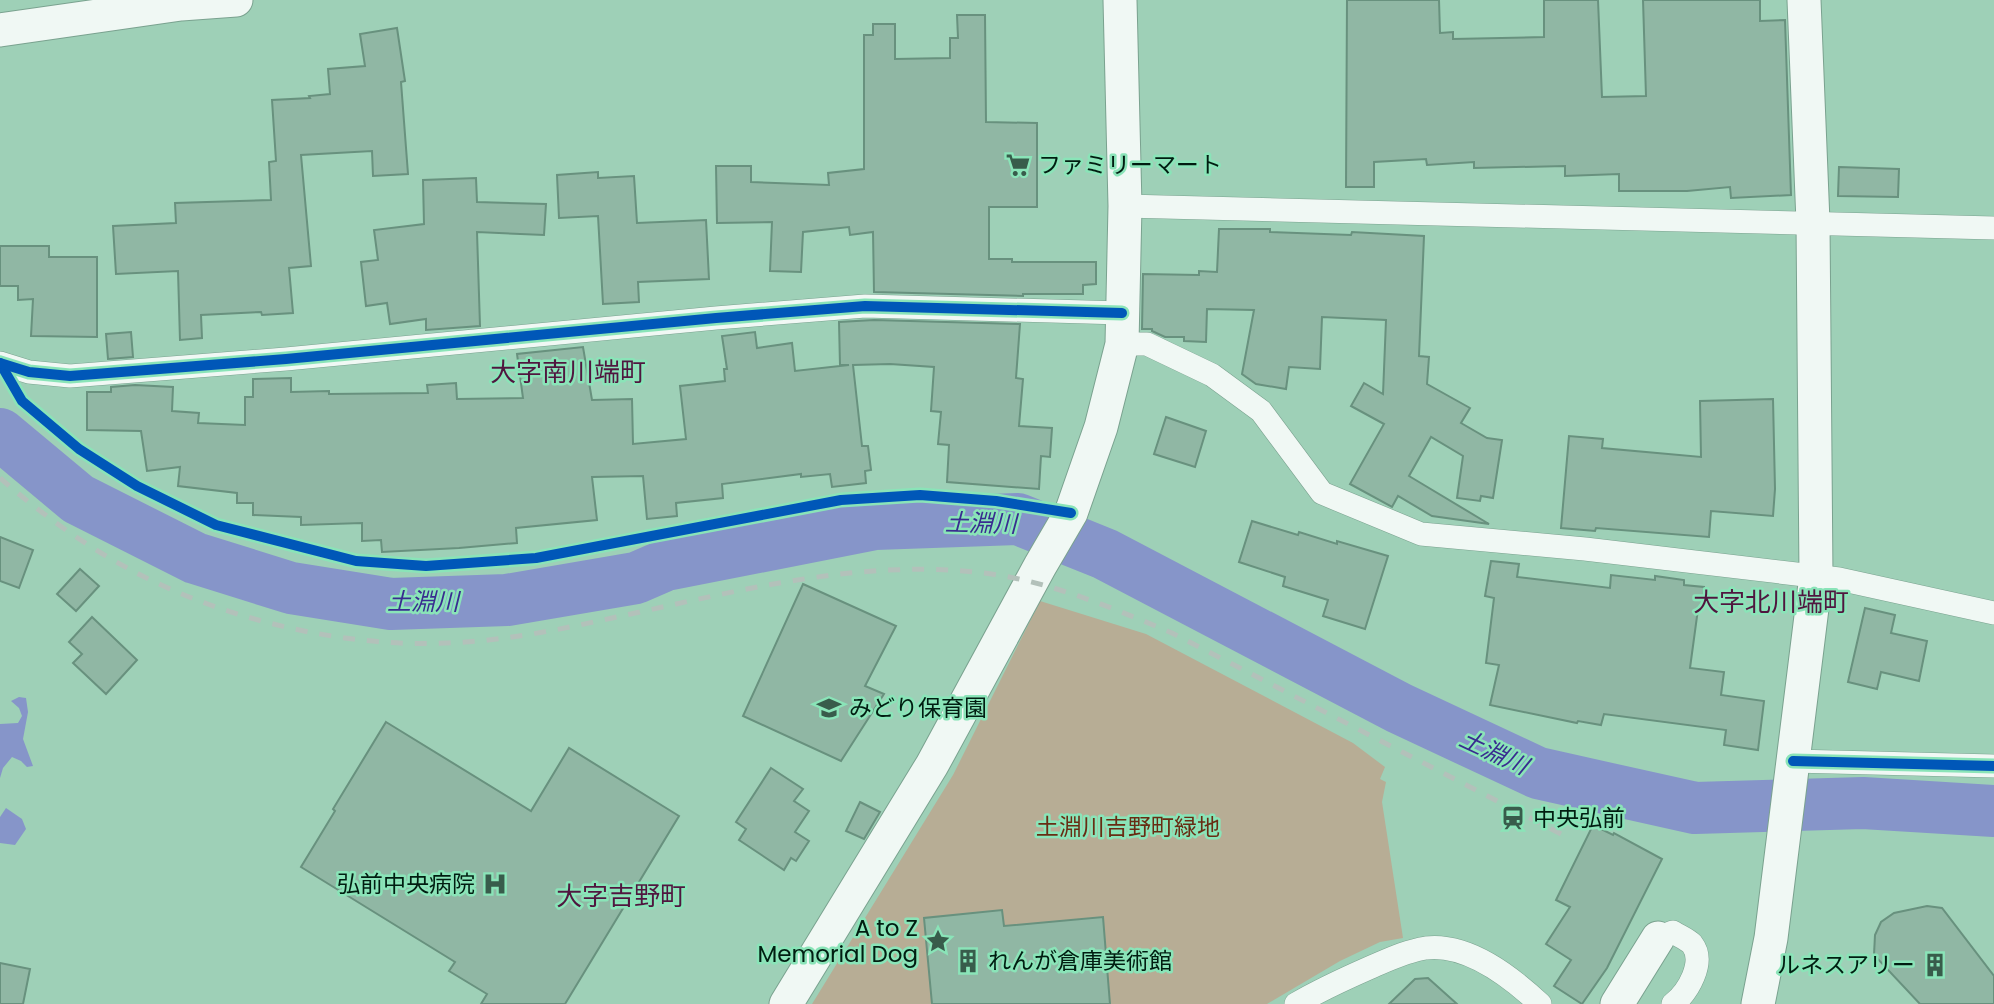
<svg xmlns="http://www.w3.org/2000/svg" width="1994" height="1004" viewBox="0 0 1994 1004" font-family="Poppins,'Noto Sans JP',sans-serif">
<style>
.green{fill:#b7ad95}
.water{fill:#8695c9}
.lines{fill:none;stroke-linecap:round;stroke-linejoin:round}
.river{stroke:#8695c9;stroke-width:52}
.building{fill:#90b7a4;stroke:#68917e;stroke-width:2}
.street-casing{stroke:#7aa28f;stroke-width:24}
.secondary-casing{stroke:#7aa28f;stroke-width:35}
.street{stroke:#f0f8f4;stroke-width:23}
.secondary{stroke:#f0f8f4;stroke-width:33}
.rail{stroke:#b3c1ba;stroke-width:5;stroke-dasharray:12 12;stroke-linecap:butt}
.cycleway-casing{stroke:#8ae4b8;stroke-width:15}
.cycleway{stroke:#0057b8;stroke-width:10}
.labels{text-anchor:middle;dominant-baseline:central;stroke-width:5;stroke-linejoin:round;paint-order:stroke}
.poi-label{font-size:23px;fill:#011d11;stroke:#8ae4b8;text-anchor:start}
.park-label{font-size:23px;fill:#682c13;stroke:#8ae4b8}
.water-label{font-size:24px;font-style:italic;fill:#392c90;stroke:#8ae4b8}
.quarter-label{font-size:26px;fill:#50163f;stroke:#8ae4b8}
</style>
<rect width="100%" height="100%" fill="#9ed0b7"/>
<!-- green -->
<polygon class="green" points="1040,601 1146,634 1353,743 1385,767 1380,779 1386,782 1382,802 1403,938 1380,942 1340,961 1267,1004 812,1004 953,775"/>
<!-- water -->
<g class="water">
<polygon points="19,697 26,698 28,712 23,739 33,766 27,767 21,761 12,757 3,768 0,778 0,724 18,723 22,716 19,708 11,701"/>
<polygon points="6,808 22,819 26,829 15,845 0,843 0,817"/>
</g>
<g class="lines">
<!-- river -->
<polyline class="river" points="0,434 78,499 195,558 291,588 391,604 507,600 636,578 666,565 875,524 1018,519 1105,554 1399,708 1538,773 1695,808 1863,803 1994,811"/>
</g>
<!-- building -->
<g class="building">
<polygon points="1347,0 1439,0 1440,33 1453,32 1453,39 1544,37 1544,0 1598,0 1602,97 1646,96 1643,0 1760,0 1760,21 1785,20 1791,195 1731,198 1730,187 1687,191 1619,191 1619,174 1565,176 1565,166 1474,168 1474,162 1427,165 1426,159 1374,162 1374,187 1346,187"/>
<polygon points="957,15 985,15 986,122 1037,123 1037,207 989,207 989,259 1012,259 1012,262 1096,262 1096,284 1083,285 1083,294 1023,294 1023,296 874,292 873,232 850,235 849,227 803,232 801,272 770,271 772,222 717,223 716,166 751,166 751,182 829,185 828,173 864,169 864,35 873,35 873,24 895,24 895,59 950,58 950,38 958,38"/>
<polygon points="397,28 405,81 401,82 408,174 373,176 372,151 301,155 311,266 289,268 293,313 262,315 261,312 201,315 202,338 180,340 178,271 116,274 113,226 176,223 175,203 271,200 269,162 276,161 272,100 310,98 309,96 330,94 328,69 365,66 360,34"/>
<polygon points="1839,167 1899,169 1898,197 1838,196"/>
<polygon points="598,172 598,178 634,176 637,223 706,220 709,279 638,282 639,302 603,304 598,216 559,218 557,175"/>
<polygon points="476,178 477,202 546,204 544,235 477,232 480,326 426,330 426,319 390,324 387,303 366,306 361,262 378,260 374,230 424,224 423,180"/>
<polygon points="1219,229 1270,229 1270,232 1351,235 1352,232 1424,236 1419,356 1429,357 1427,384 1470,408 1461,423 1487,438 1502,440 1493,498 1481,496 1480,501 1457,498 1463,456 1431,437 1409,476 1489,524 1432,516 1398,496 1392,507 1350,484 1384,424 1351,406 1364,383 1383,394 1386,320 1322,317 1320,369 1289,367 1286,389 1256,384 1242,374 1254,310 1207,309 1206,342 1184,341 1184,337 1165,337 1152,331 1152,329 1142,329 1143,274 1199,275 1199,271 1217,272"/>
<polygon points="0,246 49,246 49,257 97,257 97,337 31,336 33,299 18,300 18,286 0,286"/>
<polygon points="874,320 1020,324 1016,378 1023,379 1019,426 1052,428 1050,457 1041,456 1039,489 947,482 949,445 938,444 941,412 931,411 934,367 890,364 853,365 862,446 868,446 871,470 865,471 866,483 832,487 830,474 801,477 801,474 722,484 723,498 676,503 677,516 647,519 643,476 592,477 597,520 516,528 517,543 459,548 382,552 381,540 362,541 362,523 301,525 301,517 253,515 253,503 237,503 237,493 178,486 180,467 147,471 141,431 87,430 87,392 111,392 111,387 135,385 173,387 172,411 199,413 198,423 245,425 245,397 253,397 253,379 291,378 291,392 329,391 329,394 428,393 427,385 456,383 457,399 523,398 517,354 583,347 592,400 632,399 633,444 686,439 680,386 725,381 724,369 727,369 722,336 755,332 757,348 792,343 795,371 849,365 840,365 839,322"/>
<polygon points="131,332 133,357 108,359 106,334"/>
<polygon points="1773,399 1775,489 1773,516 1711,511 1709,537 1596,528 1595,531 1561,528 1569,436 1603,439 1602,448 1701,457 1700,401"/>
<polygon points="1166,417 1206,431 1195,467 1154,454"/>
<polygon points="1252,521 1298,535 1299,532 1337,544 1337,541 1388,556 1365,629 1323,616 1328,600 1283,586 1285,577 1239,562"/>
<polygon points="0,537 33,550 19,588 0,581"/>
<polygon points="1491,561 1519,564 1517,577 1610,588 1611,575 1655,580 1655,576 1684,580 1684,585 1704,587 1702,610 1698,609 1690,668 1724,672 1721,695 1764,701 1758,750 1724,745 1726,730 1604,714 1601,725 1578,721 1577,723 1490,705 1499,665 1486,663 1494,598 1485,596"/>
<polygon points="80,569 99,586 76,611 57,594"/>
<polygon points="803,584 896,626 865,686 884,694 841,761 743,716"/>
<polygon points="1865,608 1895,615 1891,633 1927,641 1919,681 1881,672 1877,689 1848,682"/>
<polygon points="92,617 137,660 106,694 73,663 82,654 69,642"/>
<polygon points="386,722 531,811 569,748 679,816 565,1004 481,1004 487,994 449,971 455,962 301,867 335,811 333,809"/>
<polygon points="771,768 803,789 794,801 809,811 795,832 809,841 796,861 791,858 784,870 739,840 746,829 736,822"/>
<polygon points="860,802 880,812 864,839 846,831"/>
<polygon points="1593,825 1613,835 1614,833 1662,859 1607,968 1582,1004 1554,986 1571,960 1546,944 1570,907 1556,900"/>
<polygon points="1927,906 1942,908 1994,976 1994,1004 1920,1004 1874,955 1875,935 1881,922 1894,913"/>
<polygon points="1002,910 1004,926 1103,917 1110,1004 932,1004 924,918"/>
<polygon points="0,963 30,969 23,1004 0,1004"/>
<polygon points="1428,978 1457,1004 1389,1004 1415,979"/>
</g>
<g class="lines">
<!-- street casing -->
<g class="street-casing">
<g id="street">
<polyline points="1125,206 1994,228"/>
<polyline points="1122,344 1147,344 1212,375 1261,411 1322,493 1421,534 1585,549 1839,579 1994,613"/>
<polyline points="0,363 29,372 70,376 286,359 716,318 865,306 1122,313"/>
<polyline points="1793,761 1994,766"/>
<path d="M 1658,938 L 1673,932 C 1679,936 1687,939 1692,944 C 1706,962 1688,992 1673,1004"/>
<path d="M 1296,1004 C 1320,990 1344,979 1369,968 C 1388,960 1406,951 1426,948 C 1468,943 1511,977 1540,1004"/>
</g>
</g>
<!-- secondary casing -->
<g class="secondary-casing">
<g id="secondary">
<polyline points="0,30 181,4 236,0"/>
<polyline points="786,1004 932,765 1040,566 1071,513 1101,427 1122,344 1125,206 1120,0"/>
<polyline points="1617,1004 1658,938"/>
<polyline points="1758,1004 1771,938 1816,576 1813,222 1804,0"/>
</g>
</g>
<!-- street -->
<use href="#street" class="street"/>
<!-- secondary -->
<use href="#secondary" class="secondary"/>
<!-- rail -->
<path class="rail" d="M 0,478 C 40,513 84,545 131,570 C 222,619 344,648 447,643 C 503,641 558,630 612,618 C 735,592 857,558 984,573 C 1049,581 1113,608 1172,633 L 1561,834"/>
<!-- cycleway casing -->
<g class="cycleway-casing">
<g id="cycleway">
<polyline points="0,363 22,401 79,449 137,486 216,525 356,561 426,566 536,558 841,500 920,495 996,501 1071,513"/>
<polyline points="0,363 29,372 70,376 286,359 716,318 865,306 1122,313"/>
<polyline points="1793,761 1994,766"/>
</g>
</g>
<!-- cycleway -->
<use href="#cycleway" class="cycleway"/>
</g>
<!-- icons -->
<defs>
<g id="supermarket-bare" transform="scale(1.89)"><path d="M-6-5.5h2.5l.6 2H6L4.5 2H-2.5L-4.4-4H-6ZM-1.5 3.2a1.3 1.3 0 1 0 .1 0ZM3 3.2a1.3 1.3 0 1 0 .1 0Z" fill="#385c4b" stroke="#8ae4b8" stroke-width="2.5" paint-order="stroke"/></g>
<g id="school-bare" transform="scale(1.89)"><path d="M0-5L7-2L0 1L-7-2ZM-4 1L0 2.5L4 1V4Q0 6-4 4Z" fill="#385c4b" stroke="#8ae4b8" stroke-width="2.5" paint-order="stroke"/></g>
<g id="station-bare" transform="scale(1.89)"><path d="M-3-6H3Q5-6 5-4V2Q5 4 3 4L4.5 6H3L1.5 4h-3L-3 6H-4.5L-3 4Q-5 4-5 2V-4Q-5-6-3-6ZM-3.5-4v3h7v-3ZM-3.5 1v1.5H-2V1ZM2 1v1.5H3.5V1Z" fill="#385c4b" stroke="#8ae4b8" stroke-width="2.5" paint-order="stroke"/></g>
<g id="hospital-bare" transform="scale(1.89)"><path d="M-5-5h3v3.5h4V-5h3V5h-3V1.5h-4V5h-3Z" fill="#385c4b" stroke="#8ae4b8" stroke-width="2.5" paint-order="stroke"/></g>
<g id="sight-bare" transform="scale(1.89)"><path d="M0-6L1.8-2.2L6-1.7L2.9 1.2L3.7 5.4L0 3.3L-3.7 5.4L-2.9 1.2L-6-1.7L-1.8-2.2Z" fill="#385c4b" stroke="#8ae4b8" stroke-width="2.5" paint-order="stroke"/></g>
<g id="building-bare" transform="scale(1.89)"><path d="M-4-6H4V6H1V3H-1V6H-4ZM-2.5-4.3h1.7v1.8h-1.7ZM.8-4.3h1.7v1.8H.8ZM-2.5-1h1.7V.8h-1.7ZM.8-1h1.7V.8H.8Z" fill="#385c4b" stroke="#8ae4b8" stroke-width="2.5" paint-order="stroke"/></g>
</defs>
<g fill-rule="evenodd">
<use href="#supermarket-bare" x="1018" y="165"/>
<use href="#school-bare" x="829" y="708"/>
<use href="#station-bare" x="1513" y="818"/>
<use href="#hospital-bare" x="495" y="884"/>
<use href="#sight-bare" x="938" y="941"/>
<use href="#building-bare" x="968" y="961"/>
<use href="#building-bare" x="1935" y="965"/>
</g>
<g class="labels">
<!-- poi labels -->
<g class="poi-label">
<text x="1038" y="165">ファミリーマート</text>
<text x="849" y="708">みどり保育園</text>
<text x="1533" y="818">中央弘前</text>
<text x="475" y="884" text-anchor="end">弘前中央病院</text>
<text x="918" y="928" text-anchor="end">A to Z<tspan x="918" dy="26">Memorial Dog</tspan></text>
<text x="988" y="961">れんが倉庫美術館</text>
<text x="1915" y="965" text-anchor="end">ルネスアリー</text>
</g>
<!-- park labels -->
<g class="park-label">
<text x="1128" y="827">土淵川吉野町緑地</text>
</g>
<!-- water labels -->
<g class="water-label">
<text transform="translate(981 523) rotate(1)">土淵川</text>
<text x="423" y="601">土淵川</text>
<text transform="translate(1494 752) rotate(25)">土淵川</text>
</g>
<!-- quarter labels -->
<g class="quarter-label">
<text x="568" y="372">大字南川端町</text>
<text x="1771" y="602">大字北川端町</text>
<text x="621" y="896">大字吉野町</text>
</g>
</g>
</svg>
